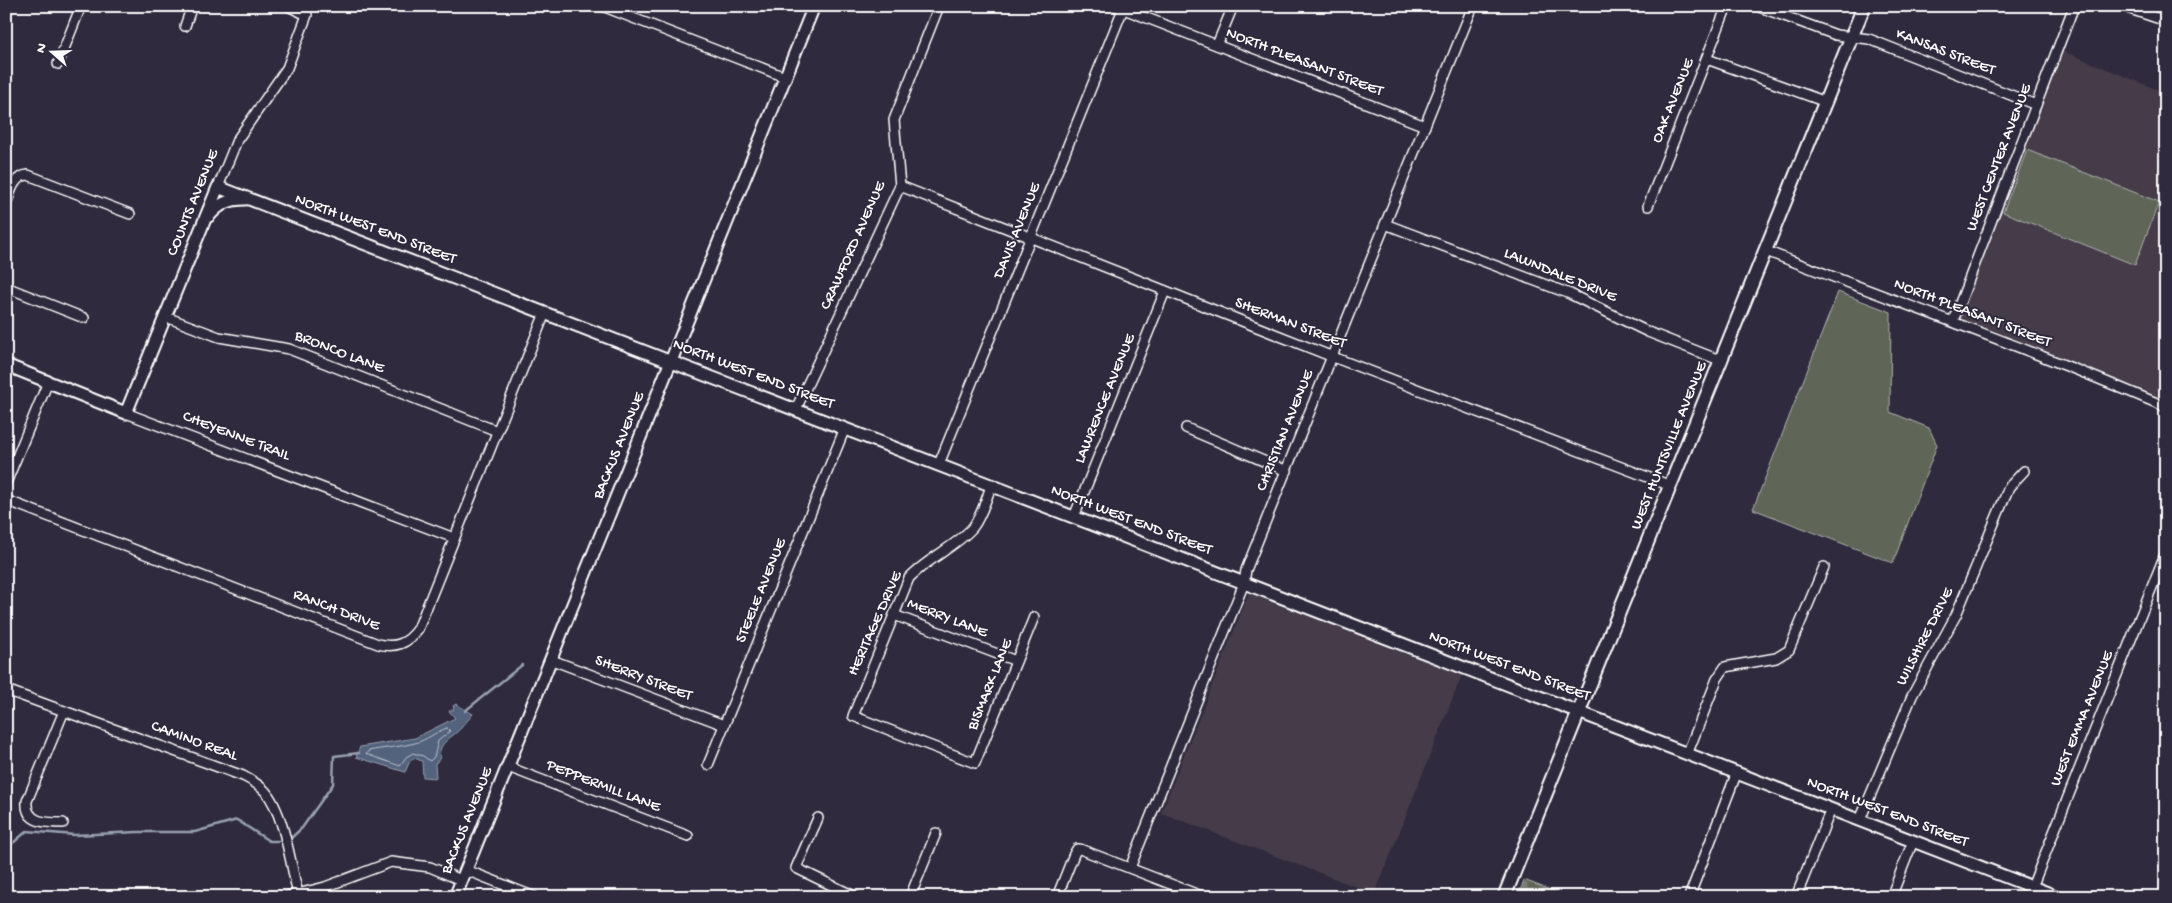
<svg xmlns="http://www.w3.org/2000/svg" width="2172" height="903" viewBox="0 0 2172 903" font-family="'Gochi Hand',sans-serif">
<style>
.built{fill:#443a49}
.cemetery{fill:url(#cemetery-stones);stroke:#afb2ac}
.pitch{fill:#5f6659;stroke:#afb2ac}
.water{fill:#52637d;stroke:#97a1b1}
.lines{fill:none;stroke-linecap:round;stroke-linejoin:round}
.shore{stroke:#bac1cb;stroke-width:1}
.stream{stroke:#97a1b1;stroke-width:2.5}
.minor-casing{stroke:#fff;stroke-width:12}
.tertiary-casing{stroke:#fff;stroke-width:15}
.secondary-casing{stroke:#fff;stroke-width:16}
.minor{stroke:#2f2a3d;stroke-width:9}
.tertiary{stroke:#2f2a3d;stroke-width:11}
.secondary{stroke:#2f2a3d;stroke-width:12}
.labels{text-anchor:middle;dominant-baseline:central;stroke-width:4;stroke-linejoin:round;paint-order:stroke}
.street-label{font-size:16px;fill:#fff;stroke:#2f2a3d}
</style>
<defs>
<pattern id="cemetery-stones" width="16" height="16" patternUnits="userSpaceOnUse" patternTransform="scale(1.25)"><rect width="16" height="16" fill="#5f6659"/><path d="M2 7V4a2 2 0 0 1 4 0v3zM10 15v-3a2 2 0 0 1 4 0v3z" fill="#777d72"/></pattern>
</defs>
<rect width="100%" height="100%" fill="#2f2a3d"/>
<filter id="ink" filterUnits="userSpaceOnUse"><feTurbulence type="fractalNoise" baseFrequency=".02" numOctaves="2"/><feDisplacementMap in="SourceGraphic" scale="10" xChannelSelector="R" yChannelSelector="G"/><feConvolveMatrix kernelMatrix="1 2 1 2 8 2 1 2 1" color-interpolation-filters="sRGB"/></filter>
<g filter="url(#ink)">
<!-- built -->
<g class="built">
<polygon points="2058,49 2166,93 2166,407 1953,321"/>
<polygon points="1249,593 1462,675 1375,894 1161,813"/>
</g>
<!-- cemetery -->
<polygon class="cemetery" points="1524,880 1568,897 1518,897"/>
<!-- pitch -->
<g class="pitch">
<polygon points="2027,150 2159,202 2135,265 2003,212"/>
<polygon points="1838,292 1891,312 1890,412 1929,428 1937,445 1893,563 1753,509"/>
</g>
<!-- water -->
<path class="water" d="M 456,704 L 473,714 C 469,718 466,723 462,727 C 453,738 437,742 440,758 L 435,764 L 436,778 L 423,777 L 422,761 L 414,758 L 410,761 L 405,772 L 356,757 L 360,747 L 415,738 L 455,718 L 449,711 L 454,709 L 453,706 Z"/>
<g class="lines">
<!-- shore -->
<path class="shore" d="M 447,728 L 450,731 L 438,741 L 434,757 L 430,761 L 423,756 L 413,753 L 406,757 L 400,766 L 366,754 L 368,751 C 383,748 400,747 415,743 C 427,740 435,732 447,728 Z"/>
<!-- stream -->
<g class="stream">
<polyline points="465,711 522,665"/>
<polyline points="291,838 302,828 333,784 334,756 359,753"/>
<polyline points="6,849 27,831 75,835 137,832 195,832 237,820 269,841 279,841"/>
</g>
<!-- minor casing -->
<g class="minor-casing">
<g id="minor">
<polyline points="602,6 785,77"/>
<polyline points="1116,6 1425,126"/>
<polyline points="1757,6 1836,35 1869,39 2036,105"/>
<polyline points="2121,6 2166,21"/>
<polyline points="185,26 192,6"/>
<polyline points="1217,45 1233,6"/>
<polyline points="1707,59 1826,102"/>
<polyline points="58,64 81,6"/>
<polyline points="900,186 1333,357 1671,486"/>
<polyline points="218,187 237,140 287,68 307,15 288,6"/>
<path d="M 6,204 C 11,192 13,176 28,175 L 130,214"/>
<polyline points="1648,206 1727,6"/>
<polyline points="1385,224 1570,294 1648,332 1722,361"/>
<path d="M 1766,251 C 1899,303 2034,350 2166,407"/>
<polyline points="6,287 84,318"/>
<polyline points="166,317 219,337 289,349 497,431"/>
<polyline points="1953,321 2074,6"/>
<polyline points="796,409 900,186 894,120 939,6"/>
<polyline points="126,413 454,538"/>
<polyline points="1186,428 1287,471"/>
<polyline points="939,464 1123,9"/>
<polyline points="6,483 48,382"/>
<path d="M 992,484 C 986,499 982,515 973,527 C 957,546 928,558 909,578 L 853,716 L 975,763 L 1034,617"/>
<path d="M 6,500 L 378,644 C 396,648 407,644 418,629 L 545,313"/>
<polyline points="1074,517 1165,291"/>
<polyline points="894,615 1016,661"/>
<polyline points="552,660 724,725"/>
<path d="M 6,690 L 243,776 C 251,780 258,784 265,791 C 284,812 291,866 298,894"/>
<polyline points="1688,752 1717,679 1725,667 1776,658 1789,650 1824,567"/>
<polyline points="708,765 845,428"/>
<polyline points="508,767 688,836"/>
<polyline points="818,818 796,868 856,897"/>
<polyline points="1860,820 1912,696 1956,615 2009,487 2024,471"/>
<path d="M 63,823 C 46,823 25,823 27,801 L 64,711"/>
<polyline points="1130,868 1244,583 1246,570 1473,6"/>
<polyline points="466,870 535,897"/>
<polyline points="285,897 325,887 391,862 430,867 461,880"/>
<polyline points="910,897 936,833"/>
<polyline points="1057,897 1074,854 1077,849 1080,849 1204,897"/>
<polyline points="1689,897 1737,772"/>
<polyline points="1796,897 1831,809"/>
<polyline points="1891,897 1913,841"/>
<polyline points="2028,897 2166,552"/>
</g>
</g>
<!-- tertiary casing -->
<g class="tertiary-casing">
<g id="tertiary">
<path d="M 209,216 C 219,204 229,199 245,199"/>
<polyline points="6,365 126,413 218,187 2058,897"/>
<polyline points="455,897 814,6"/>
</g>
</g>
<!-- secondary casing -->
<g class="secondary-casing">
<polyline id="secondary" points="1504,897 1864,6"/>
</g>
<!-- minor -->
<use href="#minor" class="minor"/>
<!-- tertiary -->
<use href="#tertiary" class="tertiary"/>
<!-- secondary -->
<use href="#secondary" class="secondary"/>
</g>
</g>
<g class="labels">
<!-- street labels -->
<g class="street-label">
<text transform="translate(1945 53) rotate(21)">KANSAS STREET</text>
<text transform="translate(1304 63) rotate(21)">NORTH PLEASANT STREET</text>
<text transform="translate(1674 101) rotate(-68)">OAK AVENUE</text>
<text transform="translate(2000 158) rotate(-69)">WEST CENTER AVENUE</text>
<text transform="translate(194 203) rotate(-68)">COUNTS AVENUE</text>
<text transform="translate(375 230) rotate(21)">NORTH WEST END STREET</text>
<text transform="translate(1018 231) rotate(-68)">DAVIS AVENUE</text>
<text transform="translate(854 246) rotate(-66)">CRAWFORD AVENUE</text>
<text transform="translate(1560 276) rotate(22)">LAWNDALE DRIVE</text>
<text transform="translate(1972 314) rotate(21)">NORTH PLEASANT STREET</text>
<text transform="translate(1290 324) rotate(21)">SHERMAN STREET</text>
<text transform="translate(339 353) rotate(21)">BRONCO LANE</text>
<text transform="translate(753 375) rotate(21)">NORTH WEST END STREET</text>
<text transform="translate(1106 399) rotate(-68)">LAWRENCE AVENUE</text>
<text transform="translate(1286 431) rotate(-68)">CHRISTIAN AVENUE</text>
<text transform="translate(236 437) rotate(21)">CHEYENNE TRAIL</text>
<text transform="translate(620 446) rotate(-68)">BACKUS AVENUE</text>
<text transform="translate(1670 446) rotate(-68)">WEST HUNTSVILLE AVENUE</text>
<text transform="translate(1131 521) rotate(21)">NORTH WEST END STREET</text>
<text transform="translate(762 591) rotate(-68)">STEELE AVENUE</text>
<text transform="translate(336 611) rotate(21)">RANCH DRIVE</text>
<text transform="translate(947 619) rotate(21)">MERRY LANE</text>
<text transform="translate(876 624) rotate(-66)">HERITAGE DRIVE</text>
<text transform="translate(1926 637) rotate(-63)">WILSHIRE DRIVE</text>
<text transform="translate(1509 667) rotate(21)">NORTH WEST END STREET</text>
<text transform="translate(643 679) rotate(21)">SHERRY STREET</text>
<text transform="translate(991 685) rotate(-68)">BISMARK LANE</text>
<text transform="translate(2083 719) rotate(-68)">WEST EMMA AVENUE</text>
<text transform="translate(194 742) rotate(20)">CAMINO REAL</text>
<text transform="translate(603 787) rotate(21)">PEPPERMILL LANE</text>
<text transform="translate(1887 813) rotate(21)">NORTH WEST END STREET</text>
<text transform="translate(468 821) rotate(-68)">BACKUS AVENUE</text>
</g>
</g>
<!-- margin -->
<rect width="2172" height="903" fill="none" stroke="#2f2a3d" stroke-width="25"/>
<rect x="12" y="12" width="2147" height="878" fill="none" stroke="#fff" stroke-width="2" filter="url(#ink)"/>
<!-- north arrow -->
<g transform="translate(52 52) rotate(290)" stroke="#2f2a3d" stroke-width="4" paint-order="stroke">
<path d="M0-4L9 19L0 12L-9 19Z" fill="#ffffff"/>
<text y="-8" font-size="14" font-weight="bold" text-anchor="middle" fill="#ffffff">N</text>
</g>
</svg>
